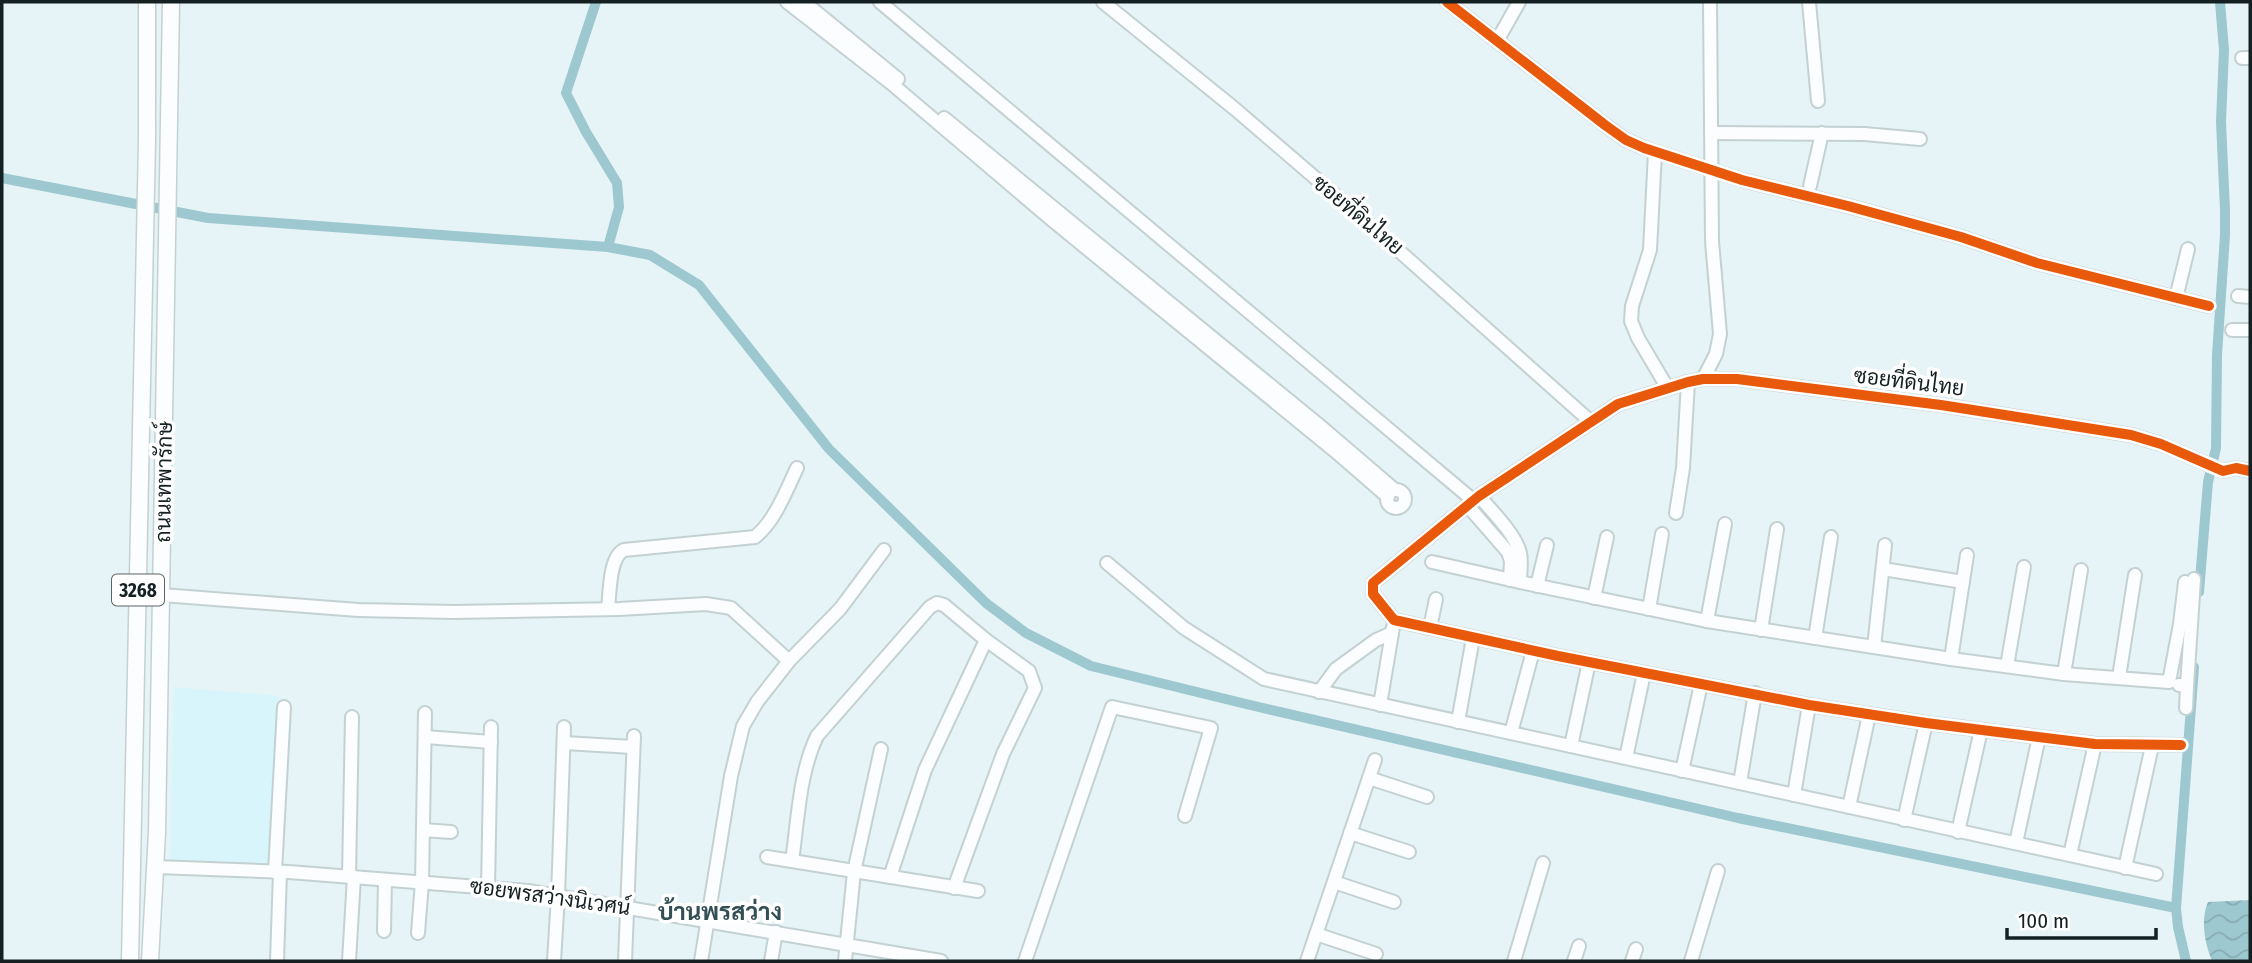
<svg xmlns="http://www.w3.org/2000/svg" width="2252" height="963" viewBox="0 0 2252 963" font-family="'Fira Sans Condensed',Sarabun,sans-serif">
<style>
.built{fill:#d7f5fa}
.water{fill:url(#water-waves)}
.lines{fill:none;stroke-linecap:round;stroke-linejoin:round}
.canal{stroke:#9ec8d0;stroke-width:10}
.minor-casing{stroke:#c4d1d3;stroke-width:16}
.major-casing{stroke:#c4d1d3;stroke-width:19}
.minor{stroke:#fbfdfe;stroke-width:12}
.major{stroke:#fbfdfe;stroke-width:16}
.cycleway-casing{stroke:#fff;stroke-width:15}
.cycleway{stroke:#e8590c;stroke-width:10}
.labels{text-anchor:middle;dominant-baseline:central;stroke-width:7;stroke-linejoin:round;paint-order:stroke}
.shield{fill:#fff;stroke:#5a6364;stroke-width:2}
.shield-label{font-size:19px;font-weight:bold;fill:#142022}
.street-label{font-size:21px;fill:#142022;stroke:#fff}
.quarter-label{font-size:24px;font-weight:bold;fill:#334f55;stroke:#fff}
</style>
<defs>
<pattern id="water-waves" width="16" height="10" patternUnits="userSpaceOnUse" patternTransform="scale(1.75)"><rect width="16" height="10" fill="#9ec8d0"/><path d="M0 5q4-4 8 0t8 0" fill="none" stroke="#87acb2"/></pattern>
</defs>
<rect width="100%" height="100%" fill="#e6f4f7"/>
<!-- built -->
<polygon class="built" points="174,687 279,696 274,864 170,861"/>
<!-- water -->
<path class="water" d="M 2250,900 L 2250,961 L 2212,961 C 2205,944 2200,920 2208,902 Z"/>
<g class="lines">
<!-- canal -->
<g class="canal">
<polyline points="596,2 566,93 586,132 617,183 619,207 608,247"/>
<polyline points="2,178 208,218 608,247 650,255 699,285 829,449 986,603 1026,633 1091,666 1246,704 1738,818 2176,908"/>
<polyline points="2199,592 2208,482 2216,448 2217,355 2225,235 2225,210 2221,122 2224,50 2220,2"/>
<polyline points="2186,961 2178,927 2176,908 2194,667"/>
</g>
<!-- minor casing -->
<g class="minor-casing">
<g id="minor">
<polyline points="787,2 892,84 1052,220 1335,451 1388,497"/>
<polyline points="804,2 898,79"/>
<polyline points="880,2 1474,501"/>
<polyline points="1103,2 1235,109 1370,225 1590,421"/>
<polyline points="1447,2 1605,125 1626,140 1644,148 1742,180 1848,206 1961,237 2037,263 2209,306"/>
<polyline points="1809,2 1818,101"/>
<polyline points="1497,41 1519,2"/>
<polyline points="2242,58 2250,58"/>
<polyline points="944,118 1320,426 1395,490"/>
<polyline points="1711,133 1864,134 1920,139"/>
<polyline points="1655,152 1650,250 1632,306 1631,321 1638,338 1667,387"/>
<polyline points="1810,186 1822,133"/>
<polyline points="2238,296 2250,297"/>
<polyline points="2176,298 2188,249"/>
<polyline points="2232,330 2250,330"/>
<polyline points="1703,379 1716,354 1720,334 1712,241 1710,2"/>
<circle cx="1396" cy="499" r="9"/>
<path d="M 1479,496 C 1492,511 1516,535 1520,553 C 1522,562 1520,573 1520,582"/>
<polyline points="1468,506 1508,552 1511,561 1510,580"/>
<polyline points="1676,513 1683,468 1688,382"/>
<polyline points="1432,562 1520,582 1707,621 1951,659 2064,674 2169,682 2180,624 2185,582"/>
<polyline points="1107,563 1184,628 1264,679 2156,874"/>
<polyline points="1883,569 1963,582"/>
<polyline points="1537,586 1547,545"/>
<polyline points="162,595 358,610 454,612 619,609 706,604 731,608 789,661"/>
<polyline points="1594,598 1607,537"/>
<path d="M 608,608 C 610,593 609,557 624,550 L 755,537 C 775,521 786,491 797,468"/>
<polyline points="1649,609 1662,534"/>
<polyline points="1707,621 1725,524"/>
<polyline points="1430,628 1436,599"/>
<polyline points="1761,630 1777,529"/>
<polyline points="1815,638 1831,537"/>
<polyline points="1874,647 1885,545"/>
<polyline points="1951,659 1967,555"/>
<polyline points="2007,666 2024,567"/>
<polyline points="2064,674 2081,570"/>
<polyline points="2119,677 2135,575"/>
<polyline points="2179,685 2187,686 2186,708"/>
<polyline points="2187,686 2194,579"/>
<polyline points="1319,692 1336,669 1376,640 1392,633"/>
<polyline points="1380,705 1393,627"/>
<polyline points="1458,722 1473,638"/>
<polyline points="1511,733 1533,651"/>
<polyline points="425,737 491,742"/>
<polyline points="564,743 633,747"/>
<polyline points="2181,745 2095,744 1926,723 1809,705 1558,656 1394,620 1373,594 1373,583 1479,496 1618,404 1688,382 1703,379 1737,379 1941,405 2131,435 2161,444 2223,471 2236,468 2250,471"/>
<polyline points="1571,746 1589,662"/>
<polyline points="1626,758 1644,673"/>
<polyline points="1682,771 1701,684"/>
<polyline points="1369,778 1427,797"/>
<polyline points="1740,783 1755,693"/>
<polyline points="1794,795 1809,705"/>
<polyline points="1849,807 1869,715"/>
<polyline points="1904,820 1926,723"/>
<polyline points="423,830 451,832"/>
<polyline points="1958,832 1981,730"/>
<polyline points="1350,833 1409,852"/>
<polyline points="2016,843 2039,737"/>
<polyline points="2070,855 2095,744"/>
<polyline points="767,857 978,891"/>
<path d="M 792,861 C 798,820 799,774 817,736 L 930,607 L 937,603 L 944,605 L 986,640 L 1029,671 L 1035,688 L 1003,754 L 954,888"/>
<polyline points="156,867 289,872 528,891 941,961"/>
<polyline points="2125,868 2152,746"/>
<polyline points="275,872 284,707"/>
<polyline points="349,877 352,717"/>
<polyline points="890,877 925,770 986,640"/>
<polyline points="1334,882 1394,902"/>
<polyline points="488,888 491,727"/>
<polyline points="384,931 385,880"/>
<polyline points="418,933 422,882 425,713"/>
<polyline points="1316,934 1376,954"/>
<polyline points="277,961 280,872"/>
<polyline points="349,961 354,877"/>
<polyline points="554,961 558,896 564,727"/>
<polyline points="625,961 634,736"/>
<polyline points="701,961 731,776 743,726 757,702 789,661 840,609 884,550"/>
<polyline points="771,961 776,932"/>
<polyline points="845,961 854,872 881,749"/>
<polyline points="1025,961 1112,707 1211,728 1185,816"/>
<polyline points="1307,961 1375,760"/>
<polyline points="1514,961 1543,863"/>
<polyline points="1574,961 1579,946"/>
<polyline points="1632,961 1636,949"/>
<polyline points="1691,961 1718,871"/>
</g>
</g>
<!-- major casing -->
<g class="major-casing">
<g id="major">
<polyline points="130,961 147,141 147,2"/>
<polyline points="150,961 157,832 171,2"/>
</g>
</g>
<!-- minor -->
<use href="#minor" class="minor"/>
<!-- major -->
<use href="#major" class="major"/>
<!-- cycleway casing -->
<g class="cycleway-casing">
<g id="cycleway">
<polyline points="1447,2 1605,125 1626,140 1644,148 1742,180 1848,206 1961,237 2037,263 2209,306"/>
<polyline points="2181,745 2095,744 1926,723 1809,705 1558,656 1394,620 1373,594 1373,583 1479,496 1618,404 1688,382 1703,379 1737,379 1941,405 2131,435 2161,444 2223,471 2236,468 2250,471"/>
</g>
</g>
<!-- cycleway -->
<use href="#cycleway" class="cycleway"/>
</g>
<g class="labels">
<!-- shield labels -->
<rect class="shield" x="112" y="574.5" width="52" height="31" rx="5"/>
<g class="shield-label">
<text x="138" y="590">3268</text>
</g>
<!-- street labels -->
<g class="street-label">
<text transform="translate(1358 215) rotate(40)">ซอยที่ดินไทย</text>
<text transform="translate(1909 382) rotate(7)">ซอยที่ดินไทย</text>
<text transform="translate(164 482) rotate(-89)">ถนนเทพารักษ์</text>
<text transform="translate(550 897) rotate(8)">ซอยพรสว่างนิเวศน์</text>
</g>
<!-- quarter labels -->
<g class="quarter-label">
<text x="720" y="912">บ้านพรสว่าง</text>
</g>
</g>
<!-- border -->
<rect width="2252" height="963" fill="none" stroke="#142022" stroke-width="7"/>
<!-- scale -->
<path d="M2007 928v10h149v-10" fill="none" stroke="#142022" stroke-width="3.5"/>
<text x="2018" y="928" font-size="21" fill="#142022" stroke="#ffffff" stroke-width="5" paint-order="stroke">100 m</text>
</svg>
